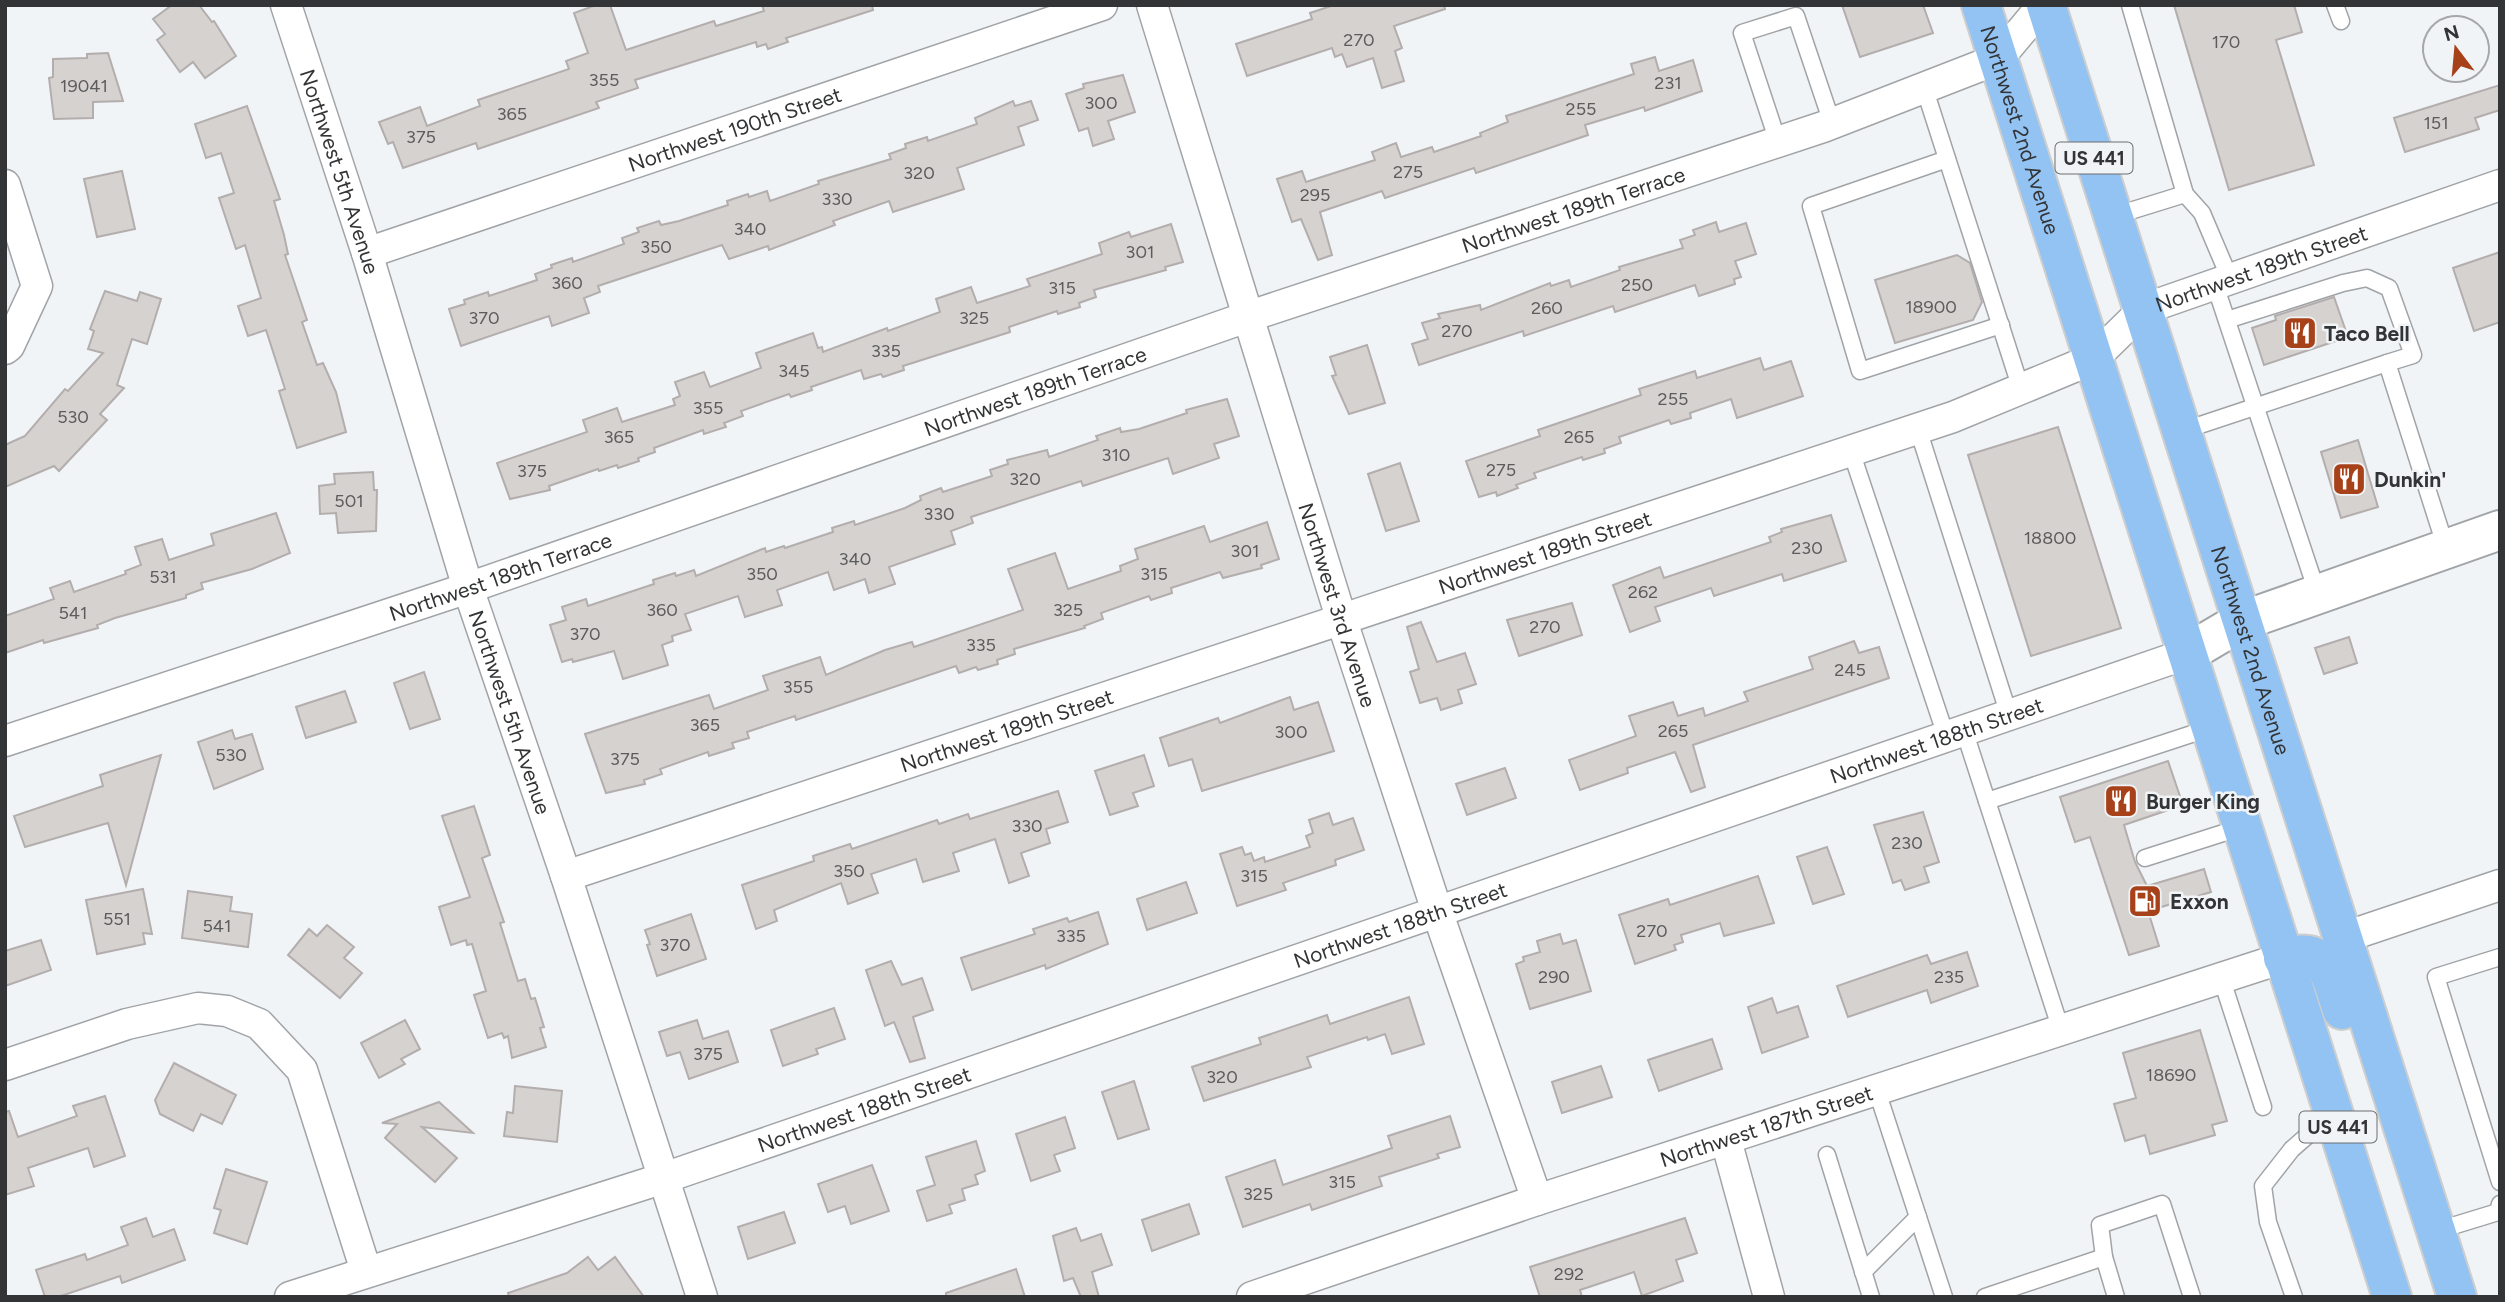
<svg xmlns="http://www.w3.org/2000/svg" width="2505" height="1302" viewBox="0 0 2505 1302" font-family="Figtree,sans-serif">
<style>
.building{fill:#d6d2d0;stroke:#b3aead;stroke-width:2}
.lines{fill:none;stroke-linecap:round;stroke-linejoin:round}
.service-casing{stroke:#a1a4a7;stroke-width:19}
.minor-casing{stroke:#a1a4a7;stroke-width:33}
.tertiary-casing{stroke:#a1a4a7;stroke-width:42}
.primary-casing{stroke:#cececf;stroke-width:42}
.service{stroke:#fff;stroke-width:16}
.minor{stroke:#fff;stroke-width:30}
.tertiary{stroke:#fff;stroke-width:38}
.primary{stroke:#92c3f2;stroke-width:38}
.labels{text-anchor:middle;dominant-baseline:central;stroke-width:5;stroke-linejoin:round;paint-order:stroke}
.number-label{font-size:18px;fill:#5c5c5c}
.shield{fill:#f1f4f7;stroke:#6c6e70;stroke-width:2}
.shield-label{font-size:19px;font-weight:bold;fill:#333436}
.street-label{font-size:21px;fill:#333436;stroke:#f1f4f7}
.poi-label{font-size:21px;font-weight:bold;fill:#333436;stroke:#f1f4f7;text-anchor:start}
</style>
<rect width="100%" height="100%" fill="#f1f4f7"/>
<!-- building -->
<g class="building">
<polygon points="172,5 199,5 212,22 214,21 236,56 205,78 193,62 180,72 157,40 165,34 153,19"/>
<polygon points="596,5 610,5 626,50 714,21 716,26 764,11 762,5 872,5 873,10 786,38 788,42 768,49 766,44 757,47 756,42 635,80 638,88 596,102 599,108 478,149 476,143 403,168 393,142 388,144 379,122 420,107 427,126 480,106 478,100 569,69 566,61 588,53 574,13"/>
<polygon points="1334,5 1444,5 1445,9 1394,26 1402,48 1395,51 1404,81 1382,88 1373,58 1347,67 1342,54 1335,57 1332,48 1247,76 1236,44 1312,19 1310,13"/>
<polygon points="1842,5 1923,5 1933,33 1860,57"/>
<polygon points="2174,5 2294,5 2302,32 2276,40 2314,165 2229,190"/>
<polygon points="108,53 123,101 93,102 93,118 54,119 49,78 53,77 53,59 87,58 87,54"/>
<polygon points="1655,57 1659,71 1693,60 1702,91 1645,111 1644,107 1585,125 1588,135 1476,173 1474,168 1385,198 1382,191 1320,212 1332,255 1318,260 1301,219 1292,222 1277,179 1302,171 1306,182 1375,160 1372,152 1396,143 1401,157 1432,147 1434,152 1481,136 1480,133 1508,122 1506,116 1634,74 1631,64"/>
<polygon points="1123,75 1135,112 1108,121 1114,139 1093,146 1088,128 1079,131 1066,94 1084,88 1083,84"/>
<polygon points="2500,85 2500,110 2475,118 2479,129 2405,152 2394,118"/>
<polygon points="1013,101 1015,106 1031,101 1038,120 1018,127 1024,145 957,168 964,189 893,212 889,201 833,221 835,225 769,250 768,246 729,259 722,245 598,286 600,292 584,298 589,313 552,326 549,316 461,346 449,309 465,304 464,300 488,292 489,296 537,280 535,274 552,268 551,265 572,258 573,262 624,244 622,238 639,232 637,228 659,221 661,225 679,221 728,205 727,201 748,194 749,197 767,191 770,201 819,184 818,181 891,159 889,154 906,148 905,144 927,137 928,141 977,124 975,118"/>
<polygon points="247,106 280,199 274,201 284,235 288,254 285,255 307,320 302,322 317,365 323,363 336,392 346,432 297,448 279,391 285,389 266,330 248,336 238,306 261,298 245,245 236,249 219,198 234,193 221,153 206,158 195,124"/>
<polygon points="122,171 135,229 97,237 84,179"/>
<polygon points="1716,222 1719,232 1746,223 1756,254 1735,261 1741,277 1734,279 1735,284 1699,296 1695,285 1615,312 1613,306 1524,336 1523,331 1419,365 1412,344 1428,339 1422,323 1440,318 1438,314 1480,305 1481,310 1550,283 1551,286 1569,280 1571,287 1620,270 1619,267 1683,248 1680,240 1695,235 1693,230"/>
<polygon points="1171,224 1183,262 1165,267 1166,270 1094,290 1096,297 1079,303 1080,307 1058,314 1057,311 1009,327 1010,332 903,366 904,370 883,377 881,374 864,379 861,370 811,387 812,390 791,397 789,394 741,411 743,416 724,423 726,427 704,434 703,430 654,448 655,452 638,458 639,461 618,468 617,465 599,471 598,469 549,486 550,490 510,499 497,463 587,432 583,420 617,408 622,422 675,405 673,399 680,396 675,382 704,372 710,387 761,368 756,353 813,333 818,348 822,347 823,352 887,328 888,331 940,312 936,299 971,287 977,303 1030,286 1027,279 1102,254 1099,243 1129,232 1131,237"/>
<polygon points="2500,252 2500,322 2474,331 2453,268"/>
<polygon points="1957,255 1970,263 1982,302 1973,320 1895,343 1875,280"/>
<polygon points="105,291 137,301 140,292 161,299 147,344 132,339 117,385 124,388 100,414 107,420 59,471 54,466 5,487 5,445 25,436 65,389 68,391 103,353 88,349 94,331 90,329"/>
<polygon points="2334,297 2348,337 2264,365 2252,328 2276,320 2275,316"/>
<polygon points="1367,345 1385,403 1349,414 1332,376 1336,375 1330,357"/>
<polygon points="1760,358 1764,370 1791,361 1803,396 1737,418 1731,399 1690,413 1691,418 1671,424 1669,420 1619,437 1621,443 1604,449 1605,453 1583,460 1582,457 1534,473 1536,478 1516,485 1518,488 1497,496 1496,492 1479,497 1466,461 1540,436 1538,430 1641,395 1639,389 1695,371 1697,378"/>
<polygon points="1227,399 1239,436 1214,444 1219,458 1173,474 1168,458 1083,486 1081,481 971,517 973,523 951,531 955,544 889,567 895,584 869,593 865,579 834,590 828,572 777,590 782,605 745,617 738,596 685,614 691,630 672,636 673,641 662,645 668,665 623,679 614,651 573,662 572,659 562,662 550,625 566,620 562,607 586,599 588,606 654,584 653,580 675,573 676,576 694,570 696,576 765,548 766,552 784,546 785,548 833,532 832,528 854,521 855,525 905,508 921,500 920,496 941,488 943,492 992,476 990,470 1008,464 1007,460 1047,450 1049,457 1098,440 1096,436 1120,428 1121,432 1139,429 1187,413 1186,410"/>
<polygon points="2058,427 2121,628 2031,656 1968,455"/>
<polygon points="2358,440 2378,507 2341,518 2321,452"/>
<polygon points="1400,463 1419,521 1386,531 1368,474"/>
<polygon points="373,472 374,490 377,490 376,531 338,533 336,513 320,514 319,486 335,484 334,474"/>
<polygon points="276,513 290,553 252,569 201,583 203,589 186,595 186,598 115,618 97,625 98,628 44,643 43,640 5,653 5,616 54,599 50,588 70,581 74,592 126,574 125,571 141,565 135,547 162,539 169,560 214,545 211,534"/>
<polygon points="1831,515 1846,561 1784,581 1782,574 1714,596 1711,588 1655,607 1660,621 1630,632 1613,585 1660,567 1664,578 1771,542 1769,537 1782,532 1781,529"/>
<polygon points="1267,522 1279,559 1261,565 1262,568 1223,578 1220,572 1171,588 1172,593 1151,600 1149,596 1101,613 1103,619 1084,626 1085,628 1014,649 1015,654 997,660 998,664 978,670 976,667 959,673 956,666 796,720 795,716 747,732 749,738 732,743 734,748 709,756 708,752 660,769 662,774 644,780 645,784 606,793 585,734 709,695 714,709 768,690 763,676 820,657 826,675 885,650 912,642 914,647 1023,610 1008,569 1055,553 1068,589 1121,571 1120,566 1138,559 1135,549 1204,526 1210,542"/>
<polygon points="1572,603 1582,635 1519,656 1507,620"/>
<polygon points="1421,622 1437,662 1465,653 1476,684 1458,690 1462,703 1441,710 1437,698 1420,703 1410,672 1419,669 1407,627"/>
<polygon points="2349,637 2357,663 2324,674 2315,648"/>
<polygon points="1854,641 1859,653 1879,647 1889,678 1693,745 1705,787 1691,792 1675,752 1627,768 1628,773 1580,790 1569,760 1636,736 1629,716 1673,702 1678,716 1703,708 1705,716 1748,701 1744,692 1813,669 1809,657"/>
<polygon points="424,672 440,719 410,729 394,683"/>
<polygon points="345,691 356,722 306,738 296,707"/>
<polygon points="1290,697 1294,710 1318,702 1334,751 1202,791 1192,759 1169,766 1160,738 1218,718 1220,723"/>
<polygon points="232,730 235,739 252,734 263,769 214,789 198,742"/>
<polygon points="161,755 126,885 108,823 25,847 14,816 103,786 100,775"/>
<polygon points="1144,755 1154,786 1133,793 1138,806 1110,815 1095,771"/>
<polygon points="2168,761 2183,805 2124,825 2135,862 2147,886 2204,869 2211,892 2148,911 2159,946 2129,955 2090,837 2075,842 2060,797"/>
<polygon points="1505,768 1516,798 1467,815 1456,784"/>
<polygon points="1058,791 1068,822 1046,829 1050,843 1021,853 1029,876 1009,883 995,839 953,853 959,871 923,882 916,859 871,874 878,893 848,904 841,883 774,910 777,921 756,929 742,885 814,861 813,856 850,844 852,849 937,820 939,824 968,814 970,819"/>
<polygon points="474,806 490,855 482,858 504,922 500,923 518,981 525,979 531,999 535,998 544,1027 540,1028 546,1047 512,1058 508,1036 504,1038 502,1033 488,1038 474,995 486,991 472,944 467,945 466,940 451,945 439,907 470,897 442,816"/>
<polygon points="1923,812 1939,862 1924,867 1929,882 1905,890 1901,880 1893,883 1874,825"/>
<polygon points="1329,813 1333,825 1353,818 1364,850 1335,860 1336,865 1283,883 1286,890 1237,906 1220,854 1242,847 1245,855 1251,853 1254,861 1264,857 1265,862 1310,847 1306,836 1313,833 1309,820"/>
<polygon points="1827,847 1844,894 1813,904 1797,857"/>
<polygon points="1758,876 1774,923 1724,936 1720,923 1681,935 1683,942 1674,945 1676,950 1635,964 1619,915 1668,899 1670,905"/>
<polygon points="1186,882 1197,913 1147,930 1137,899"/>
<polygon points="143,889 152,934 143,933 145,944 97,954 86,900"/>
<polygon points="188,891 232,897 230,911 252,914 248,947 182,938"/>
<polygon points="1098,912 1108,944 1046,969 1045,965 972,990 961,958 1035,934 1033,929 1067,918 1069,922"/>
<polygon points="691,914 706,959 657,976 647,945 650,944 645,930"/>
<polygon points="327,925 354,947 344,958 362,973 340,998 288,955 309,929 317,936"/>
<polygon points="1560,934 1563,944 1576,940 1591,991 1530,1009 1516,964 1524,961 1523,957 1540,952 1537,941"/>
<polygon points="41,940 51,970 5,986 5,951"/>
<polygon points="1967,952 1978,986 1931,1003 1927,990 1848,1017 1837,986 1927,955 1931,964"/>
<polygon points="891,961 902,985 922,978 933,1010 913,1017 925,1058 910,1062 894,1022 885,1026 866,970"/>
<polygon points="1409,997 1424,1044 1392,1054 1385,1034 1368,1040 1367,1037 1307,1057 1311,1067 1204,1101 1192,1067 1261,1044 1259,1038 1327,1015 1330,1024"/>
<polygon points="1772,998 1777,1013 1798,1006 1808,1037 1762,1053 1748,1007"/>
<polygon points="834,1008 845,1039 816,1049 818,1054 783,1066 771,1030"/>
<polygon points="405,1020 420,1049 401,1059 405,1064 379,1078 361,1043"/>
<polygon points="697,1020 703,1039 728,1031 738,1062 689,1079 680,1052 667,1056 659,1032"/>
<polygon points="2200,1030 2227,1121 2212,1125 2215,1135 2150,1154 2145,1135 2125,1141 2114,1104 2136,1098 2123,1053"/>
<polygon points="1712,1039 1722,1069 1659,1091 1648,1060"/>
<polygon points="174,1063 236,1095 222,1124 201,1114 193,1131 160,1114 155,1100"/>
<polygon points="1601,1066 1612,1097 1562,1113 1552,1082"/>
<polygon points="1134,1081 1149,1129 1118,1139 1102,1092"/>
<polygon points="515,1086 562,1091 557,1142 504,1136 507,1112 513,1113"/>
<polygon points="105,1096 125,1156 94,1167 88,1148 28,1168 34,1186 5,1195 5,1112 9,1111 18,1137 77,1116 73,1106"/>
<polygon points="439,1102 473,1133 422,1127 457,1158 435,1182 385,1138 397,1124 382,1123"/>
<polygon points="1450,1116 1460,1147 1437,1154 1439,1158 1379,1177 1382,1186 1312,1210 1310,1204 1243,1227 1226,1177 1275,1160 1283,1185 1392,1148 1388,1136"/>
<polygon points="1065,1117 1075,1148 1054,1155 1060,1171 1031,1181 1016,1134"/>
<polygon points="976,1141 985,1171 975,1175 978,1184 962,1189 965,1200 949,1205 952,1213 927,1221 917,1191 935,1185 926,1157"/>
<polygon points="872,1165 889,1211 851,1224 845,1206 828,1212 818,1184"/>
<polygon points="226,1169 267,1182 247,1244 214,1233 221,1210 214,1208"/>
<polygon points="1189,1204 1199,1234 1152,1251 1142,1220"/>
<polygon points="784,1212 795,1243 748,1259 738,1227"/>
<polygon points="146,1218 153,1237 174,1229 185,1260 122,1283 120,1276 58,1297 45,1297 36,1270 85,1254 87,1260 128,1245 121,1227"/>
<polygon points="1685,1218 1697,1253 1676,1260 1683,1281 1642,1296 1634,1272 1580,1290 1582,1297 1540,1297 1530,1267"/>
<polygon points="1076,1228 1081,1241 1101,1234 1112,1265 1092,1272 1099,1297 1081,1297 1073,1278 1064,1281 1053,1236"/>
<polygon points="588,1257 598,1270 615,1257 644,1297 509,1297 508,1293 567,1273"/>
<polygon points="1016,1269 1025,1297 946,1297 946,1293"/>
</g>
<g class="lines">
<!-- service casing -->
<g class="service-casing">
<g id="service">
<polyline points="2130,5 2185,194 2202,213 2230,279"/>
<polyline points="2335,5 2341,21"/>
<polyline points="1924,87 2021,389"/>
<polyline points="1778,142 1742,33 1796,16 1832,123"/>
<polyline points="1947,159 1811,206 1860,371 2001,325"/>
<polyline points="2114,216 2185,194"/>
<polyline points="2215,285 2317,592"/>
<polyline points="2227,320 2343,283 2367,278 2389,288 2413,355 2387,363"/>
<polyline points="1918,429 2009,715"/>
<polyline points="2182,431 2387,363 2446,548"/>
<polyline points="1851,451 1946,736"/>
<polyline points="1964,730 2061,1030"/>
<polyline points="1987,801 2210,728"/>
<polyline points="2145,858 2242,827"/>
<polyline points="2500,957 2436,977 2500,1182"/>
<polyline points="2221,977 2263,1107"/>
<polyline points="1877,1091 1944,1297"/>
<polyline points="1827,1155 1871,1297"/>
<polyline points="2436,1231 2498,1212 2500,1204"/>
<polyline points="1863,1272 1918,1217"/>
<polyline points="1985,1297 2104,1257"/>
<polyline points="2116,1297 2104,1257 2100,1225 2162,1204 2192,1297"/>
<polyline points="2294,1297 2268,1222 2263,1186 2292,1149 2332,1114"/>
</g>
</g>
<!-- minor casing -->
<g class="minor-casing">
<g id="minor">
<path id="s1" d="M 286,5 L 367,253 L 468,588 L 566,876 L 702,1297"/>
<path id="s2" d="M 1152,5 L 1342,621 L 1437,911 L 1537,1200"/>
<polyline points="5,185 37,286 9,346 5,349"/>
<path id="s3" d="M 367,253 L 1102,5"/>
<path id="s4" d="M 5,741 L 468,588 L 1250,316 L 1823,127 L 1998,59 L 2043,5"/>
<path id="s5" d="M 566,876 L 1953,417 L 2093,359 L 2144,309 L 2500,185"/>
<polyline points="2342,938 2500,885"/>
<polyline points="5,1065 127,1024 198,1008 227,1011 259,1024 302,1070 366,1271"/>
<polyline points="1726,1140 1769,1297"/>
<path id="s6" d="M 290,1297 L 661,1179 L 2186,654"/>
<path id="s7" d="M 1252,1297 L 1537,1200 L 2283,958"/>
</g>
</g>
<!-- tertiary casing -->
<g class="tertiary-casing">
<polyline id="tertiary" points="2186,654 2242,621 2500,530"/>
</g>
<!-- primary casing -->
<g class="primary-casing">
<g id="primary">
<path id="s8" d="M 1981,5 L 2392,1297"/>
<path id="s9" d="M 2046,5 L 2457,1297"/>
<path d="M 2283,958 C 2328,944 2330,975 2342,1010"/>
</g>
</g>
<!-- service -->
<use href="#service" class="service"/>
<!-- minor -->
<use href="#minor" class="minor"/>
<!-- tertiary -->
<use href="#tertiary" class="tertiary"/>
<!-- primary -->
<use href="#primary" class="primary"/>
</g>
<!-- icons -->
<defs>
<g id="restaurant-square" transform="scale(1.75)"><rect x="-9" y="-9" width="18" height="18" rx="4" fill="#a74119" stroke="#f1f4f7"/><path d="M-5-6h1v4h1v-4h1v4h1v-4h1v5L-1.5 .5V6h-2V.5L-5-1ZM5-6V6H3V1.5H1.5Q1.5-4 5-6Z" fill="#fff"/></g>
<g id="fuel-square" transform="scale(1.75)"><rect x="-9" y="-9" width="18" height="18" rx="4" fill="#a74119" stroke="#f1f4f7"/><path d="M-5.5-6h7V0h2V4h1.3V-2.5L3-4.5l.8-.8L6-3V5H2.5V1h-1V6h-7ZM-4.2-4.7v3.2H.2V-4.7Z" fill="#fff"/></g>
</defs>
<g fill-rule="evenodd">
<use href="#restaurant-square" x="2300" y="333"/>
<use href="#restaurant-square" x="2349" y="479"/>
<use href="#restaurant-square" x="2121" y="801"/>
<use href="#fuel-square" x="2145" y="901"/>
</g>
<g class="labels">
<!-- number labels -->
<g class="number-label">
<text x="1359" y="40">270</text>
<text x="2226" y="42">170</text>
<text x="604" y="80">355</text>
<text x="1668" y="83">231</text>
<text x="84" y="86">19041</text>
<text x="1101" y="103">300</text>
<text x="1581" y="109">255</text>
<text x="512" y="114">365</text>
<text x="2436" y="123">151</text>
<text x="421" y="137">375</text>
<text x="1408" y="172">275</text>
<text x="919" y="173">320</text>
<text x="1315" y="195">295</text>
<text x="837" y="199">330</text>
<text x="750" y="229">340</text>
<text x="656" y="247">350</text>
<text x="1140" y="252">301</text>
<text x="567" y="283">360</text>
<text x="1637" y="285">250</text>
<text x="1062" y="288">315</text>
<text x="1931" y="307">18900</text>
<text x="1547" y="308">260</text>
<text x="484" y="318">370</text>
<text x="974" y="318">325</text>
<text x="1457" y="331">270</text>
<text x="886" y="351">335</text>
<text x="794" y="371">345</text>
<text x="1673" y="399">255</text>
<text x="708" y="408">355</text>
<text x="73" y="417">530</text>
<text x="619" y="437">365</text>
<text x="1579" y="437">265</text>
<text x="1116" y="455">310</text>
<text x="1501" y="470">275</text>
<text x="532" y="471">375</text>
<text x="1025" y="479">320</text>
<text x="349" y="501">501</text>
<text x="939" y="514">330</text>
<text x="2050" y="538">18800</text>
<text x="1807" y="548">230</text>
<text x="1245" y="551">301</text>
<text x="855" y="559">340</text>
<text x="762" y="574">350</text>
<text x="1154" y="574">315</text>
<text x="163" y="577">531</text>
<text x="1643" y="592">262</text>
<text x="662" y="610">360</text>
<text x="1068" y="610">325</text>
<text x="73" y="613">541</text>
<text x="1545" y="627">270</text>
<text x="585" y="634">370</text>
<text x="981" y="645">335</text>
<text x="1850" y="670">245</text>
<text x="798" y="687">355</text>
<text x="705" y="725">365</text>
<text x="1673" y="731">265</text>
<text x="1291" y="732">300</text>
<text x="231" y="755">530</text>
<text x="625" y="759">375</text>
<text x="1027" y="826">330</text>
<text x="1907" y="843">230</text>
<text x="849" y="871">350</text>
<text x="1254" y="876">315</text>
<text x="117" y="919">551</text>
<text x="217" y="926">541</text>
<text x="1652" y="931">270</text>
<text x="1071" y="936">335</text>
<text x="675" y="945">370</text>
<text x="1554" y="977">290</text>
<text x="1949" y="977">235</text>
<text x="708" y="1054">375</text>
<text x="2171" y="1075">18690</text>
<text x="1222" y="1077">320</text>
<text x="1342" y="1182">315</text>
<text x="1258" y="1194">325</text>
<text x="1569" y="1274">292</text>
</g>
<!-- shield labels -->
<g class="shield">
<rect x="2055.5" y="142.5" width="77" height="31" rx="5"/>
<rect x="2299.5" y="1111.5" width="77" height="31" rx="5"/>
</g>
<g class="shield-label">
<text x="2094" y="158">US 441</text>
<text x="2338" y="1127">US 441</text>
</g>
<!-- street labels -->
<g class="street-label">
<text stroke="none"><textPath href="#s3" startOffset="388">Northwest 190th Street</textPath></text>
<text stroke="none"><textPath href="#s8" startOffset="131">Northwest 2nd Avenue</textPath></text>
<text stroke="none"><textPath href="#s1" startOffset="175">Northwest 5th Avenue</textPath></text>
<text stroke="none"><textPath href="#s4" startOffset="1656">Northwest 189th Terrace</textPath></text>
<text stroke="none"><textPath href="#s5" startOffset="1808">Northwest 189th Street</textPath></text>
<text stroke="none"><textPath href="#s4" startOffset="1088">Northwest 189th Terrace</textPath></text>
<text stroke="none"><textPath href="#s5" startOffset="1031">Northwest 189th Street</textPath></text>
<text stroke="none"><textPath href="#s4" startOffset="522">Northwest 189th Terrace</textPath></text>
<text stroke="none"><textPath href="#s2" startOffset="628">Northwest 3rd Avenue</textPath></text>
<text stroke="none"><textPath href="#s9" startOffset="677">Northwest 2nd Avenue</textPath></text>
<text stroke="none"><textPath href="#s1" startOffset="742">Northwest 5th Avenue</textPath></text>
<text stroke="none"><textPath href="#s5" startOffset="464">Northwest 189th Street</textPath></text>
<text stroke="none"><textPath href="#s6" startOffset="1738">Northwest 188th Street</textPath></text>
<text stroke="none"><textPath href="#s6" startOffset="1171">Northwest 188th Street</textPath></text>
<text stroke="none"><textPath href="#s6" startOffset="604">Northwest 188th Street</textPath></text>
<text stroke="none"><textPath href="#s7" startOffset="542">Northwest 187th Street</textPath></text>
</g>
<!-- poi labels -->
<g class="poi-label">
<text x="2324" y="333">Taco Bell</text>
<text x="2374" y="479">Dunkin'</text>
<text x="2146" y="801">Burger King</text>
<text x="2170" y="901">Exxon</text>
</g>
</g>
<!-- border -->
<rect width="2505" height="1302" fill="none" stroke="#333436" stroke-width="14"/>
<!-- north arrow -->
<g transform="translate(2456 49) rotate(344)"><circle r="33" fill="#f1f4f7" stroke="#a5a7aa" stroke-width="2"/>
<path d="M0-5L12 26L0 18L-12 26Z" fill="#a74119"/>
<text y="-10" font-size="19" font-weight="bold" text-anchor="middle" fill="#333436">N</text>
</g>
</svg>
